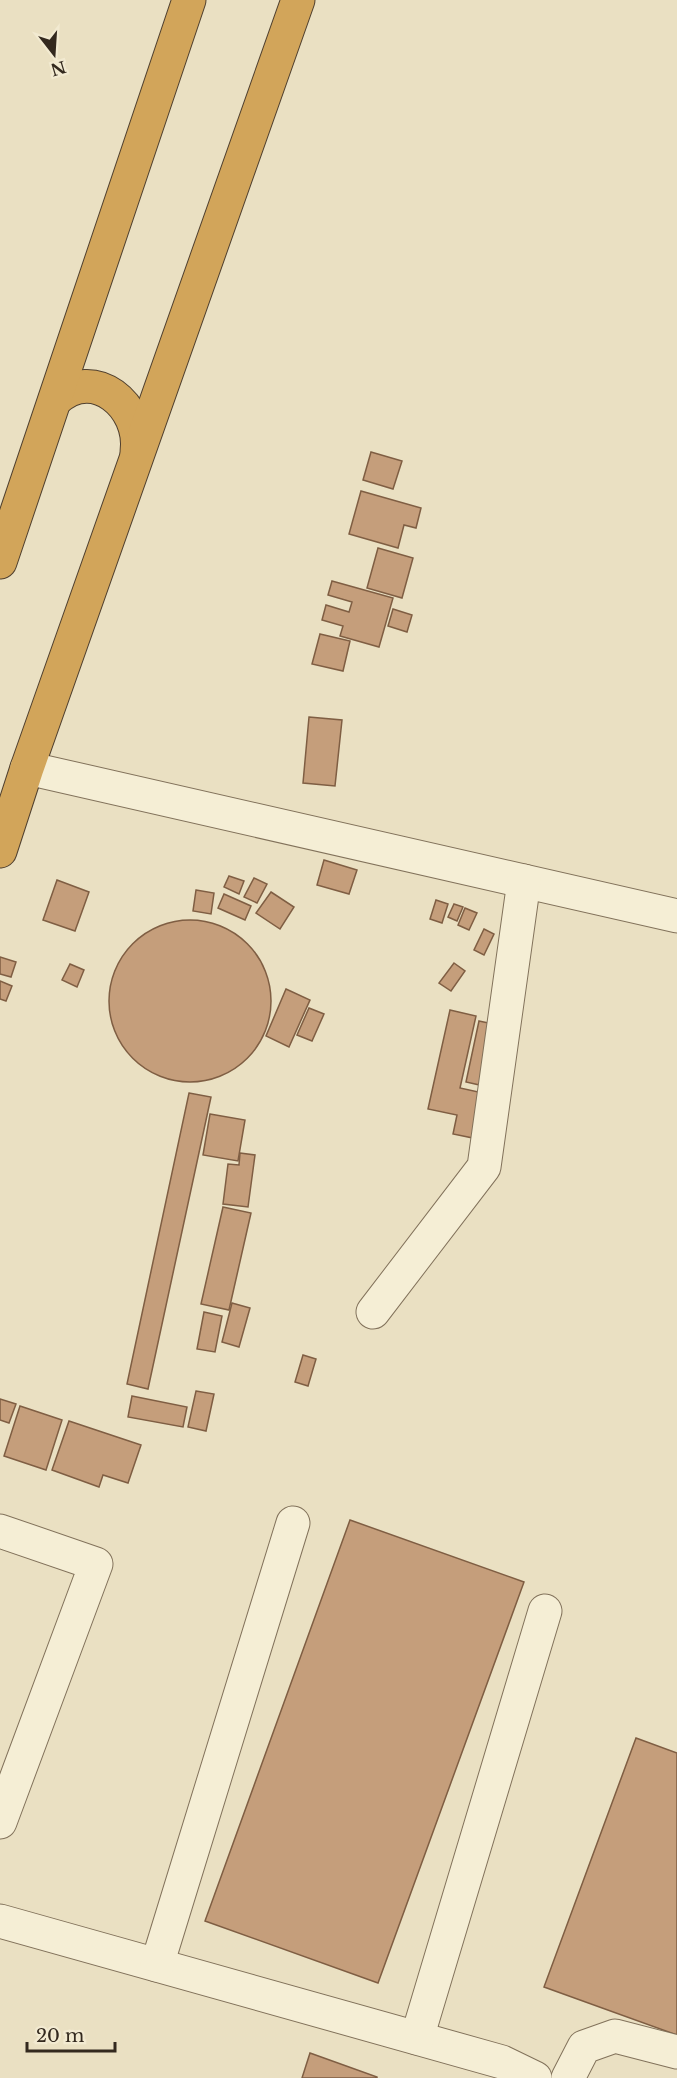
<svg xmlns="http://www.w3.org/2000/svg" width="677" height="2078" viewBox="0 0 677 2078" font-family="'Libre Baskerville',serif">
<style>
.building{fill:#c59e7b;stroke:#7f5e43;stroke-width:1.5}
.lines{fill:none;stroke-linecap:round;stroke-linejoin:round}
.minor-casing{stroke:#82725b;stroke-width:35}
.highway-casing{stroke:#50402f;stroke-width:35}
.minor{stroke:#f5eed5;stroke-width:33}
.highway{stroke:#d2a55a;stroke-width:33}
</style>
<rect width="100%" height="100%" fill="#eae0c2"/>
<!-- building -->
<g class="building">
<polygon points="371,452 402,461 393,489 363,480"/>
<polygon points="361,491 421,508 416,528 404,525 398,548 349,534"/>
<polygon points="378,548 413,558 402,598 367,588"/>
<polygon points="332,581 393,598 379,647 340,636 343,626 322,620 326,605 349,612 352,602 328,595"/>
<polygon points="393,609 412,615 407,632 388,626"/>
<polygon points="320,634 350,641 343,671 312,664"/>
<polygon points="309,717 342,720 335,786 303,783"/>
<polygon points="324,860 357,870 349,894 317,885"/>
<polygon points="229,876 244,881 239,894 224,887"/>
<polygon points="254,878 267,884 257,903 244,897"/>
<polygon points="57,880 89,892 75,931 43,920"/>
<polygon points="196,890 214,893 211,914 193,911"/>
<polygon points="271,892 294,907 280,929 256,913"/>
<polygon points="224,894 251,906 245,920 218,908"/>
<polygon points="436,900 448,904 442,923 430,919"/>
<polygon points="454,904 463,907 457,921 448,917"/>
<polygon points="465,908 477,913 469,930 458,925"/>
<circle cx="190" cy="1001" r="81"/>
<polygon points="484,929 494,934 484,955 474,950"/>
<polygon points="0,957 16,962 11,977 0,974"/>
<polygon points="454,963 465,971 451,991 439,983"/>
<polygon points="70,964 84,970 77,987 62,980"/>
<polygon points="0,981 12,986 6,1001 0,999"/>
<polygon points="286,989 310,1000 289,1047 266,1036"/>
<polygon points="309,1008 324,1014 312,1041 297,1035"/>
<polygon points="450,1010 476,1016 460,1088 483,1093 473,1138 453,1134 457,1115 428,1109"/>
<polygon points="479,1021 498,1025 484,1086 466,1082"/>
<polygon points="189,1093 211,1097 148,1389 127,1384"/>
<polygon points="210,1114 245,1120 238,1161 203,1155"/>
<polygon points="240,1153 255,1155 248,1207 223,1204 228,1164 239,1165"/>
<polygon points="223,1207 251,1213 229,1310 201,1304"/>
<polygon points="232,1303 250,1308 239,1347 222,1342"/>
<polygon points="204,1312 222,1316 215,1352 197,1349"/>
<polygon points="303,1355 316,1359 308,1386 295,1382"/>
<polygon points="196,1391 214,1394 206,1431 188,1427"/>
<polygon points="132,1396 187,1407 183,1427 128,1417"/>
<polygon points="0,1399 16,1404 9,1423 0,1420"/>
<polygon points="20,1406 62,1420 46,1470 4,1456"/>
<polygon points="69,1421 141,1445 128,1483 103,1475 99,1487 52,1470"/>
<polygon points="350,1520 524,1582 378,1983 205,1921"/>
<polygon points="636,1738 677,1753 677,2035 544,1987"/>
<polygon points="310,2053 377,2077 377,2078 302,2078"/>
</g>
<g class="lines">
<!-- minor casing -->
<g class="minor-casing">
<g id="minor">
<polyline points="27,768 677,916"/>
<polyline points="373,1312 484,1167 524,881"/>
<polyline points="0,1531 96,1564 0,1822"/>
<polyline points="0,1921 502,2062 535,2078"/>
<polyline points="157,1965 293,1523"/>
<polyline points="417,2038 545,1611"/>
<polyline points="568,2078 584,2047 615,2036 677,2052"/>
</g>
</g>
<!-- highway casing -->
<g class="highway-casing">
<g id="highway">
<path d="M 55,400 C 94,364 143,406 137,452"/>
<polyline points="0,562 189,0"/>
<polyline points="0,851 27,768 298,0"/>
</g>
</g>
<!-- minor -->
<use href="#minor" class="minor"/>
<!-- highway -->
<use href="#highway" class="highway"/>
</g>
<!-- north arrow -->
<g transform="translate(54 54) rotate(163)" stroke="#f2ead1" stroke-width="4.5" paint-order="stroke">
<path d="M0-4.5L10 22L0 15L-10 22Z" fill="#33291e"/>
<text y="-9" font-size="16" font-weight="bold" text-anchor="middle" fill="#33291e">N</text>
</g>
<!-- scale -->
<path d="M27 2042v9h88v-9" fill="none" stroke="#33291e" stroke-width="3"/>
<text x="36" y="2042" font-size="18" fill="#33291e" stroke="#f2ead1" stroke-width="4.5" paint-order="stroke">20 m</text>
</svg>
